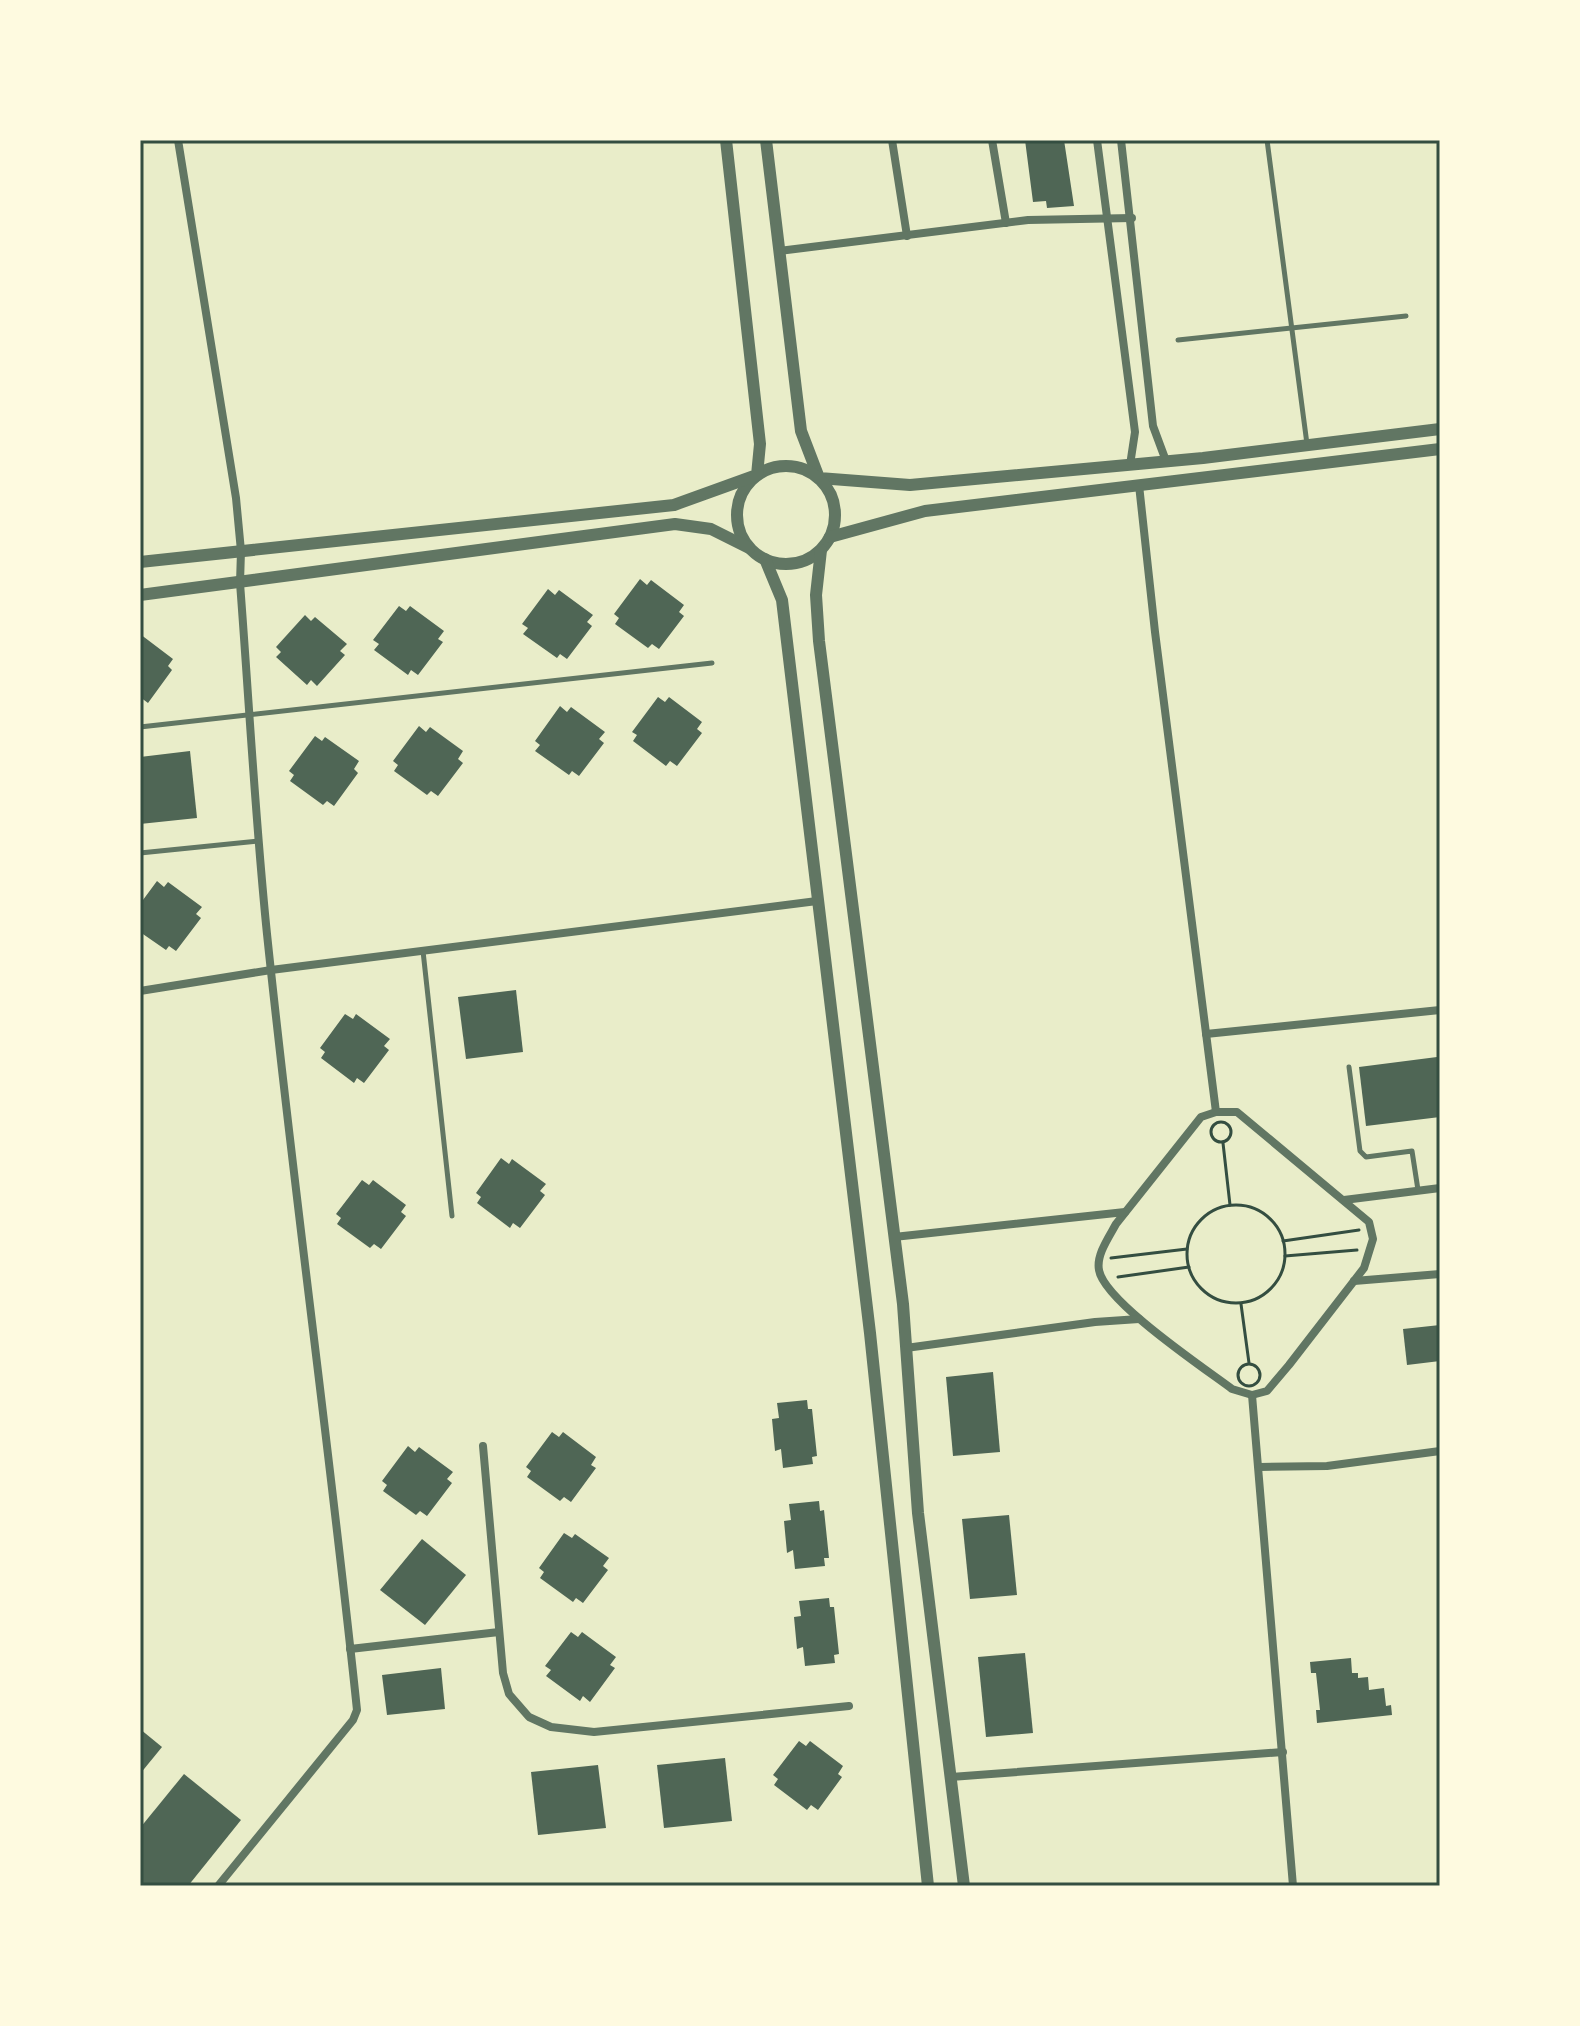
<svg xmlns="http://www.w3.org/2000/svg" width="1580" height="2026" viewBox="0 0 1580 2026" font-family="'Nunito Sans',sans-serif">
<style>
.building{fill:#4f6655}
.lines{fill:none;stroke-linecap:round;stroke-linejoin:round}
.path{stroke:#344e41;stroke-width:3}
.service{stroke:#617663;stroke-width:5}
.minor{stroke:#617663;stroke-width:8}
.tertiary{stroke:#617663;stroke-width:12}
.neatline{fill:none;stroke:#344e41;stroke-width:3}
</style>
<rect width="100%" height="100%" fill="#e9edc9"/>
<!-- building -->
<g class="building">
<polygon points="1025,140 1064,140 1074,206 1047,208 1046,201 1033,202"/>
<polygon points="640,579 647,585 651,580 684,605 679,612 684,616 659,649 652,644 648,648 615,624 619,618 614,614"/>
<polygon points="548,589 555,595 559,590 593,615 587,622 592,626 567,659 560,654 557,658 523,634 528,628 522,624"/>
<polygon points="399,606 406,611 410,606 444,631 438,639 443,642 418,675 411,670 408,675 374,650 379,644 373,640"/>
<polygon points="305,615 311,621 315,617 347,644 340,651 345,655 317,686 311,680 307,685 276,657 281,652 276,647"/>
<polygon points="140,634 173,659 168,666 172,670 148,703 140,697"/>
<polygon points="658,697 665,702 669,697 702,722 697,729 702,733 677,766 670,761 666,766 633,741 637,735 632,732"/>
<polygon points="560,706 567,712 571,707 605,732 599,739 604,743 579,776 572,771 569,775 535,751 540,745 535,741"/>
<polygon points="419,726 426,732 430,727 463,751 458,759 463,763 438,796 431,791 427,795 394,771 398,765 393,761"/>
<polygon points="315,736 322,741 325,737 359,761 354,769 358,773 334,806 327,801 323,805 290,781 294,775 289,771"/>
<polygon points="190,751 197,818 140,824 140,757"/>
<polygon points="157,881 164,887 168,882 202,907 196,914 201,918 176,951 169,946 166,950 140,932 140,904"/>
<polygon points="516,990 523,1052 466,1059 458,997"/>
<polygon points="345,1014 353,1019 356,1014 390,1039 384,1046 389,1050 364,1083 357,1078 354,1083 321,1058 325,1052 320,1048"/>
<polygon points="1437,1057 1440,1117 1366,1126 1359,1067"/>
<polygon points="501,1158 509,1164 512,1159 546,1184 540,1191 545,1195 520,1228 513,1223 510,1228 477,1203 481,1197 476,1193"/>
<polygon points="362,1180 369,1185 373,1180 406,1205 401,1212 406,1216 381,1249 374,1244 370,1248 337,1224 341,1218 336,1214"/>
<polygon points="1440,1325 1440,1361 1407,1365 1403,1329"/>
<polygon points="993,1372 1000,1452 953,1456 946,1377"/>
<polygon points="807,1400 808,1409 812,1409 817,1456 812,1457 813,1464 783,1468 781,1449 775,1451 772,1419 779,1418 777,1403"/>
<polygon points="552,1432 559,1437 563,1432 596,1457 591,1465 596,1468 571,1502 564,1497 560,1501 527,1477 531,1471 526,1467"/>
<polygon points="408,1446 415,1452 419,1447 453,1472 447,1479 452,1483 427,1516 420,1511 416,1515 383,1491 387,1485 382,1481"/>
<polygon points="819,1501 820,1511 824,1510 829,1558 824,1558 825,1566 795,1569 793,1550 787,1553 784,1521 791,1520 789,1504"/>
<polygon points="1009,1515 1017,1595 970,1599 962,1519"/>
<polygon points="564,1533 572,1538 575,1534 609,1558 603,1566 608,1570 583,1603 576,1598 573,1602 540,1578 544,1572 539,1568"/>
<polygon points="422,1539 466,1575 425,1625 380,1590"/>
<polygon points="829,1598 830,1607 834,1607 839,1654 834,1655 835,1663 805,1666 803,1647 797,1649 794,1617 801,1616 799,1601"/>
<polygon points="571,1632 578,1637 582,1632 616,1657 610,1665 615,1668 590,1702 583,1696 580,1701 546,1676 551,1670 545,1666"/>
<polygon points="1025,1653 1033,1733 986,1737 978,1657"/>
<polygon points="1351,1658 1352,1673 1358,1673 1358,1678 1368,1677 1369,1690 1384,1688 1386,1706 1391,1705 1392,1715 1317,1723 1316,1710 1320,1710 1316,1673 1311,1673 1310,1662"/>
<polygon points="441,1668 445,1709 387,1715 382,1675"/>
<polygon points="140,1729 162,1747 140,1774"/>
<polygon points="799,1741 806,1746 810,1741 843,1766 838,1774 842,1777 818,1810 811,1805 807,1810 774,1785 778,1779 773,1775"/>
<polygon points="725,1758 732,1821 664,1828 657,1765"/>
<polygon points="598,1765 606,1828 538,1835 531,1772"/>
<polygon points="184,1774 241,1820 188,1886 140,1886 140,1828"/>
</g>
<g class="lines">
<!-- path -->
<g class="path">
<circle cx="1221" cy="1132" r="10"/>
<polyline points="1223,1143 1230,1205"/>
<circle cx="1236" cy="1254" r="49"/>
<polyline points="1283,1241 1359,1230"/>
<polyline points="1285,1256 1357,1250"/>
<polyline points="1111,1258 1187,1249"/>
<polyline points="1118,1277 1189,1267"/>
<polyline points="1241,1304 1249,1363"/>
<circle cx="1249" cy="1375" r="11"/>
</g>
<!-- service -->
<g class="service">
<polyline points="1267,140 1307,444"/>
<polyline points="1178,340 1406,316"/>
<polyline points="140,727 712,663"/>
<polyline points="140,853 258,841"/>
<polyline points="423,951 452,1216"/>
<polyline points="1349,1067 1360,1151 1366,1157 1412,1151 1418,1190"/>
</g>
<!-- minor -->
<g class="minor">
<path d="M 178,140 L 236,498 L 241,551 L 240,583 C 249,700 255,817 267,934 C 294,1193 330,1451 357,1710 L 353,1720 L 218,1886"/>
<polyline points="892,140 907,236"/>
<polyline points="992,140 1006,223"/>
<polyline points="1097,140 1135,432 1130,465"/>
<polyline points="1121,140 1153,426 1166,461"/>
<polyline points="779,251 1028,220 1132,218"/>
<polyline points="1139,485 1155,632 1216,1112"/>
<polyline points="140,991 271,970 817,901"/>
<polyline points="1206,1034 1440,1010"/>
<path d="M 1216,1112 L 1237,1112 L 1369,1222 L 1373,1239 L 1364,1268 L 1289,1365 L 1267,1391 L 1252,1395 L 1232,1389 C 1204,1368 1104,1301 1099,1270 C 1096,1255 1109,1237 1116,1224 L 1201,1117 Z"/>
<polyline points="1344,1200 1440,1188"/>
<polyline points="894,1237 1125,1212"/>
<polyline points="1354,1281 1440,1274"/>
<polyline points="906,1348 1095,1322 1139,1319"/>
<polyline points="1252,1395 1293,1886"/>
<polyline points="483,1446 503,1673 509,1694 529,1717 551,1727 594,1732 849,1706"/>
<polyline points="1260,1467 1327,1466 1440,1451"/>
<polyline points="350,1649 499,1632"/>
<polyline points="951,1777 1283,1752"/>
</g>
<!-- tertiary -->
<g class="tertiary">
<polyline points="766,140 801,431 819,478 910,485 1203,458 1440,429"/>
<circle cx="786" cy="515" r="49"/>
<polyline points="830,537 925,511 1440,449"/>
<polyline points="821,550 816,595 819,641 903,1304 918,1513 964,1886"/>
<polyline points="765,559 782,600 870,1333 928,1886"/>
<polyline points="140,562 674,505 757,475 760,444 726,140"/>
<polyline points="140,595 675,524 711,529 749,548"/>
</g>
</g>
<!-- border -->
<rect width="1580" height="2026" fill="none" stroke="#fefae0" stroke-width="284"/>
<rect x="142" y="142" width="1296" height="1742" class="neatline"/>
</svg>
